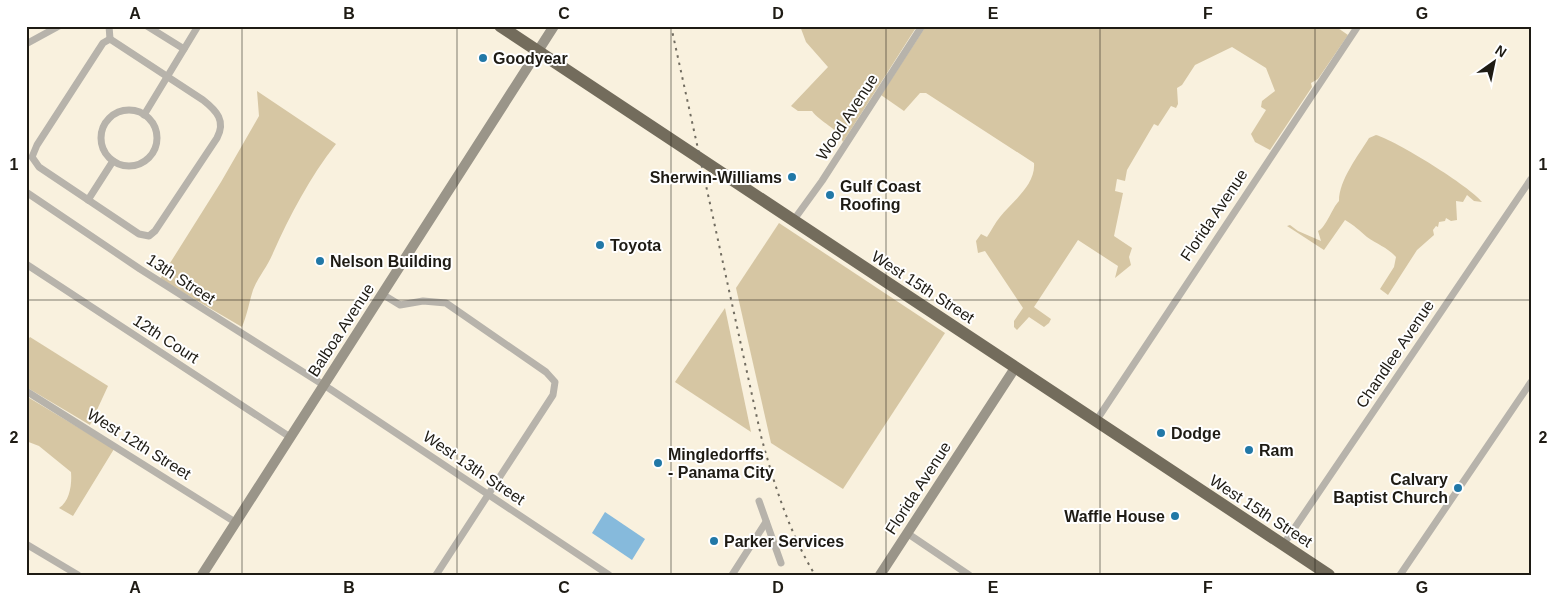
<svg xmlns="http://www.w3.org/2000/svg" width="1557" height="601" viewBox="0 0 1557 601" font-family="Arial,sans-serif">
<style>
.green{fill:#d6c6a3}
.water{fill:#86badc}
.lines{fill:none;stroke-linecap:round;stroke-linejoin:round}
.street{stroke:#b7b3ab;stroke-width:7}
.secondary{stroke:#9a9589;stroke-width:10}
.highway{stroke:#736c5c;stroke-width:12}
.rail{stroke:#716c60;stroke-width:2;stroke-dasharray:2.5 5;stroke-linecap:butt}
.grid{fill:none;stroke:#1e1b14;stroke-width:1;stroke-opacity:0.55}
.poi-dot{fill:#2178a7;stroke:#fff;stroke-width:2}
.labels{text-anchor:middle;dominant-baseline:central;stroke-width:4;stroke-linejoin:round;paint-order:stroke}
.poi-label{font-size:16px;font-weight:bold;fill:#1e1b14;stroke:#fff;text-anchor:start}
.street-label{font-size:16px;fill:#1e1b14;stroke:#fff}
.neatline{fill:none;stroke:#1e1b14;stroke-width:2}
.grid-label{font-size:16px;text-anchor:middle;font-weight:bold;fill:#1e1b14}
</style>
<rect width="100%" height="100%" fill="#f9f1de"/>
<!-- green -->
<g class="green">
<path d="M 800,26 L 917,26 L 843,142 C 837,127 821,123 812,111 L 798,111 L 791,106 L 828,67 L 806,42 Z"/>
<path d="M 926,26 L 1335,26 L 1348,35 L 1318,79 L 1311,83 L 1312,87 L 1270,150 L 1255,142 L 1251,134 L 1266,110 L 1261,107 L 1262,101 L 1275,91 L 1266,68 L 1232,47 L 1195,65 L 1182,85 L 1177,88 L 1178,104 L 1176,108 L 1171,106 L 1158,126 L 1154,124 L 1127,170 L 1125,181 L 1117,179 L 1115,191 L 1123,193 L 1114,236 L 1132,248 L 1129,257 L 1131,265 L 1115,278 L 1118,266 L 1078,240 L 1034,307 L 1051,319 L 1049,323 L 1044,327 L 1029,317 L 1017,330 L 1014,327 L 1014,321 L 1023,308 L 985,251 L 978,253 L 976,241 L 981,234 L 987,237 C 991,231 995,223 1000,217 C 1012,202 1036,185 1034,163 L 926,93 L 920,93 L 904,111 L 881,95 Z"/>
<path d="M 257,91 L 336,144 C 310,177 290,215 273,253 C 268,266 258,277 253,290 C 249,303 247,315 242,327 L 160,279 L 221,182 L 259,116 Z"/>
<path d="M 1376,135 C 1395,140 1471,187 1482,202 L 1474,201 L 1467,195 L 1463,202 L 1456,201 L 1457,220 L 1451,221 L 1446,218 L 1445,221 L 1439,222 L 1438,227 L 1436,226 L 1433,230 L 1434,235 L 1417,250 L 1388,295 L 1380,289 L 1394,267 L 1396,257 C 1388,248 1377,244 1367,237 C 1360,231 1354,225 1345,220 L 1324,250 L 1287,226 L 1290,225 L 1298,231 L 1321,241 L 1318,231 C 1326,228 1332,208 1339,201 C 1339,180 1358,156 1369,138 Z"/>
<polygon points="779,223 945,333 843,489 771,443 736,288"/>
<polygon points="725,308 751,432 675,382"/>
<polygon points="30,337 108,386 90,425 26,387 26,342"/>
<path d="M 26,396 L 114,449 L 73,516 L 59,508 C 70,501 72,484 71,472 L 39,446 L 26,441 Z"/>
</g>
<!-- water -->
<polygon class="water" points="605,512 645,539 632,560 592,533"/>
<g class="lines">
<!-- street -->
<g class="street">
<polyline points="109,26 110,39"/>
<polyline points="147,26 184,49"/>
<path d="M 110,39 L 203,100 C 217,111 226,121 217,138 L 155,231 L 149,236 L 139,234 L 39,167 L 32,157 L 37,145 L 103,43 Z"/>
<polyline points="26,44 59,26"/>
<circle cx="129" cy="138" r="28"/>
<polyline points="144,115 198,26"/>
<polyline points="26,192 140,269 330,389 609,575"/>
<polyline points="88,200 113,161"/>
<polyline points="793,221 822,181 922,26"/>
<polyline points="26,264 290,437"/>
<polyline points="382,294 400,305 423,301 446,303 546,372 555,382 553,395 436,575"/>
<polyline points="26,391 235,522"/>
<polyline points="1096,421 1358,26"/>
<polyline points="759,501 781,563"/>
<polyline points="907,533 969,575"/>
<polyline points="26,544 78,575"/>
<polyline points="1283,545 1531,179"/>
<polyline points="732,575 766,522"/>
<polyline points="1400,575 1531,382"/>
</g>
<!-- secondary -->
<g class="secondary">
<polyline points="202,575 554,26"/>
<polyline points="880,575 1015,368"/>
</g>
<!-- highway -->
<polyline class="highway" points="500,26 1329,575"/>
<!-- rail -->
<path class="rail" d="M 671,26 L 761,436 C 774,484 789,532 815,575"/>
</g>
<!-- grid -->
<path class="grid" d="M 242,26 L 242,575M 457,26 L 457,575M 671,26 L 671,575M 886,26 L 886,575M 1100,26 L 1100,575M 1315,26 L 1315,575M 26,300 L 1531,300"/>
<!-- markers -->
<g class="poi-dot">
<circle cx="483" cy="58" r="5"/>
<circle cx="792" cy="177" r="5"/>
<circle cx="830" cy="195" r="5"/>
<circle cx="600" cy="245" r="5"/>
<circle cx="320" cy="261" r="5"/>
<circle cx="1161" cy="433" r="5"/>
<circle cx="1249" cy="450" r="5"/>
<circle cx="658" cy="463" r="5"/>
<circle cx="1458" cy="488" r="5"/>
<circle cx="1175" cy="516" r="5"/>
<circle cx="714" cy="541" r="5"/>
</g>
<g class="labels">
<!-- poi labels -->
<g class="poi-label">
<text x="493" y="58">Goodyear</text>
<text x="782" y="177" text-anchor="end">Sherwin-Williams</text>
<text x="840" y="186">Gulf Coast<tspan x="840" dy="18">Roofing</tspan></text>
<text x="610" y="245">Toyota</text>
<text x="330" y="261">Nelson Building</text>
<text x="1171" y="433">Dodge</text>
<text x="1259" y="450">Ram</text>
<text x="668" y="454">Mingledorffs<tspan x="668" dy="18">- Panama City</tspan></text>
<text x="1448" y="479" text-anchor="end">Calvary<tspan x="1448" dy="18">Baptist Church</tspan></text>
<text x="1165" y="516" text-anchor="end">Waffle House</text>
<text x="724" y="541">Parker Services</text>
</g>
<!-- street labels -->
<g class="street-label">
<text transform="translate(847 117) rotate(-57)">Wood Avenue</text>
<text transform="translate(1214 215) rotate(-56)">Florida Avenue</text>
<text transform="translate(181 279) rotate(33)">13th Street</text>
<text transform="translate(923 287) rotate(33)">West 15th Street</text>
<text transform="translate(341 330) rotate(-57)">Balboa Avenue</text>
<text transform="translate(166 339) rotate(33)">12th Court</text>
<text transform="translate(1395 354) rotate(-56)">Chandlee Avenue</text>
<text transform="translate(139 444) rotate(32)">West 12th Street</text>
<text transform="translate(474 468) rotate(34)">West 13th Street</text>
<text transform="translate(918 488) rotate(-57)">Florida Avenue</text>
<text transform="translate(1261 511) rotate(33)">West 15th Street</text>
</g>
</g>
<!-- border -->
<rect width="1557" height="601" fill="none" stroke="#ffffff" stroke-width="55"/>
<!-- north arrow -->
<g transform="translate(1494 62) rotate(33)" stroke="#ffffff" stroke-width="4" paint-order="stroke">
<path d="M0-4L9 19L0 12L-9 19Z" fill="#1e1b14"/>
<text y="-8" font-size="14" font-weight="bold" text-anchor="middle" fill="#1e1b14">N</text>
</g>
<rect x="28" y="28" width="1502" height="546" class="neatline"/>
<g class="grid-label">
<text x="135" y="19">A</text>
<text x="349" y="19">B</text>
<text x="564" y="19">C</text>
<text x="778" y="19">D</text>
<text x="993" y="19">E</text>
<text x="1208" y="19">F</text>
<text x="1422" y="19">G</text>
<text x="14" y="170">1</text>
<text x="1543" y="170">1</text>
<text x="14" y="443">2</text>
<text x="1543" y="443">2</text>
<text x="135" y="593">A</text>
<text x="349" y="593">B</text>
<text x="564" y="593">C</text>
<text x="778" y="593">D</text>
<text x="993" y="593">E</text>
<text x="1208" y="593">F</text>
<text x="1422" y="593">G</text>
</g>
</svg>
